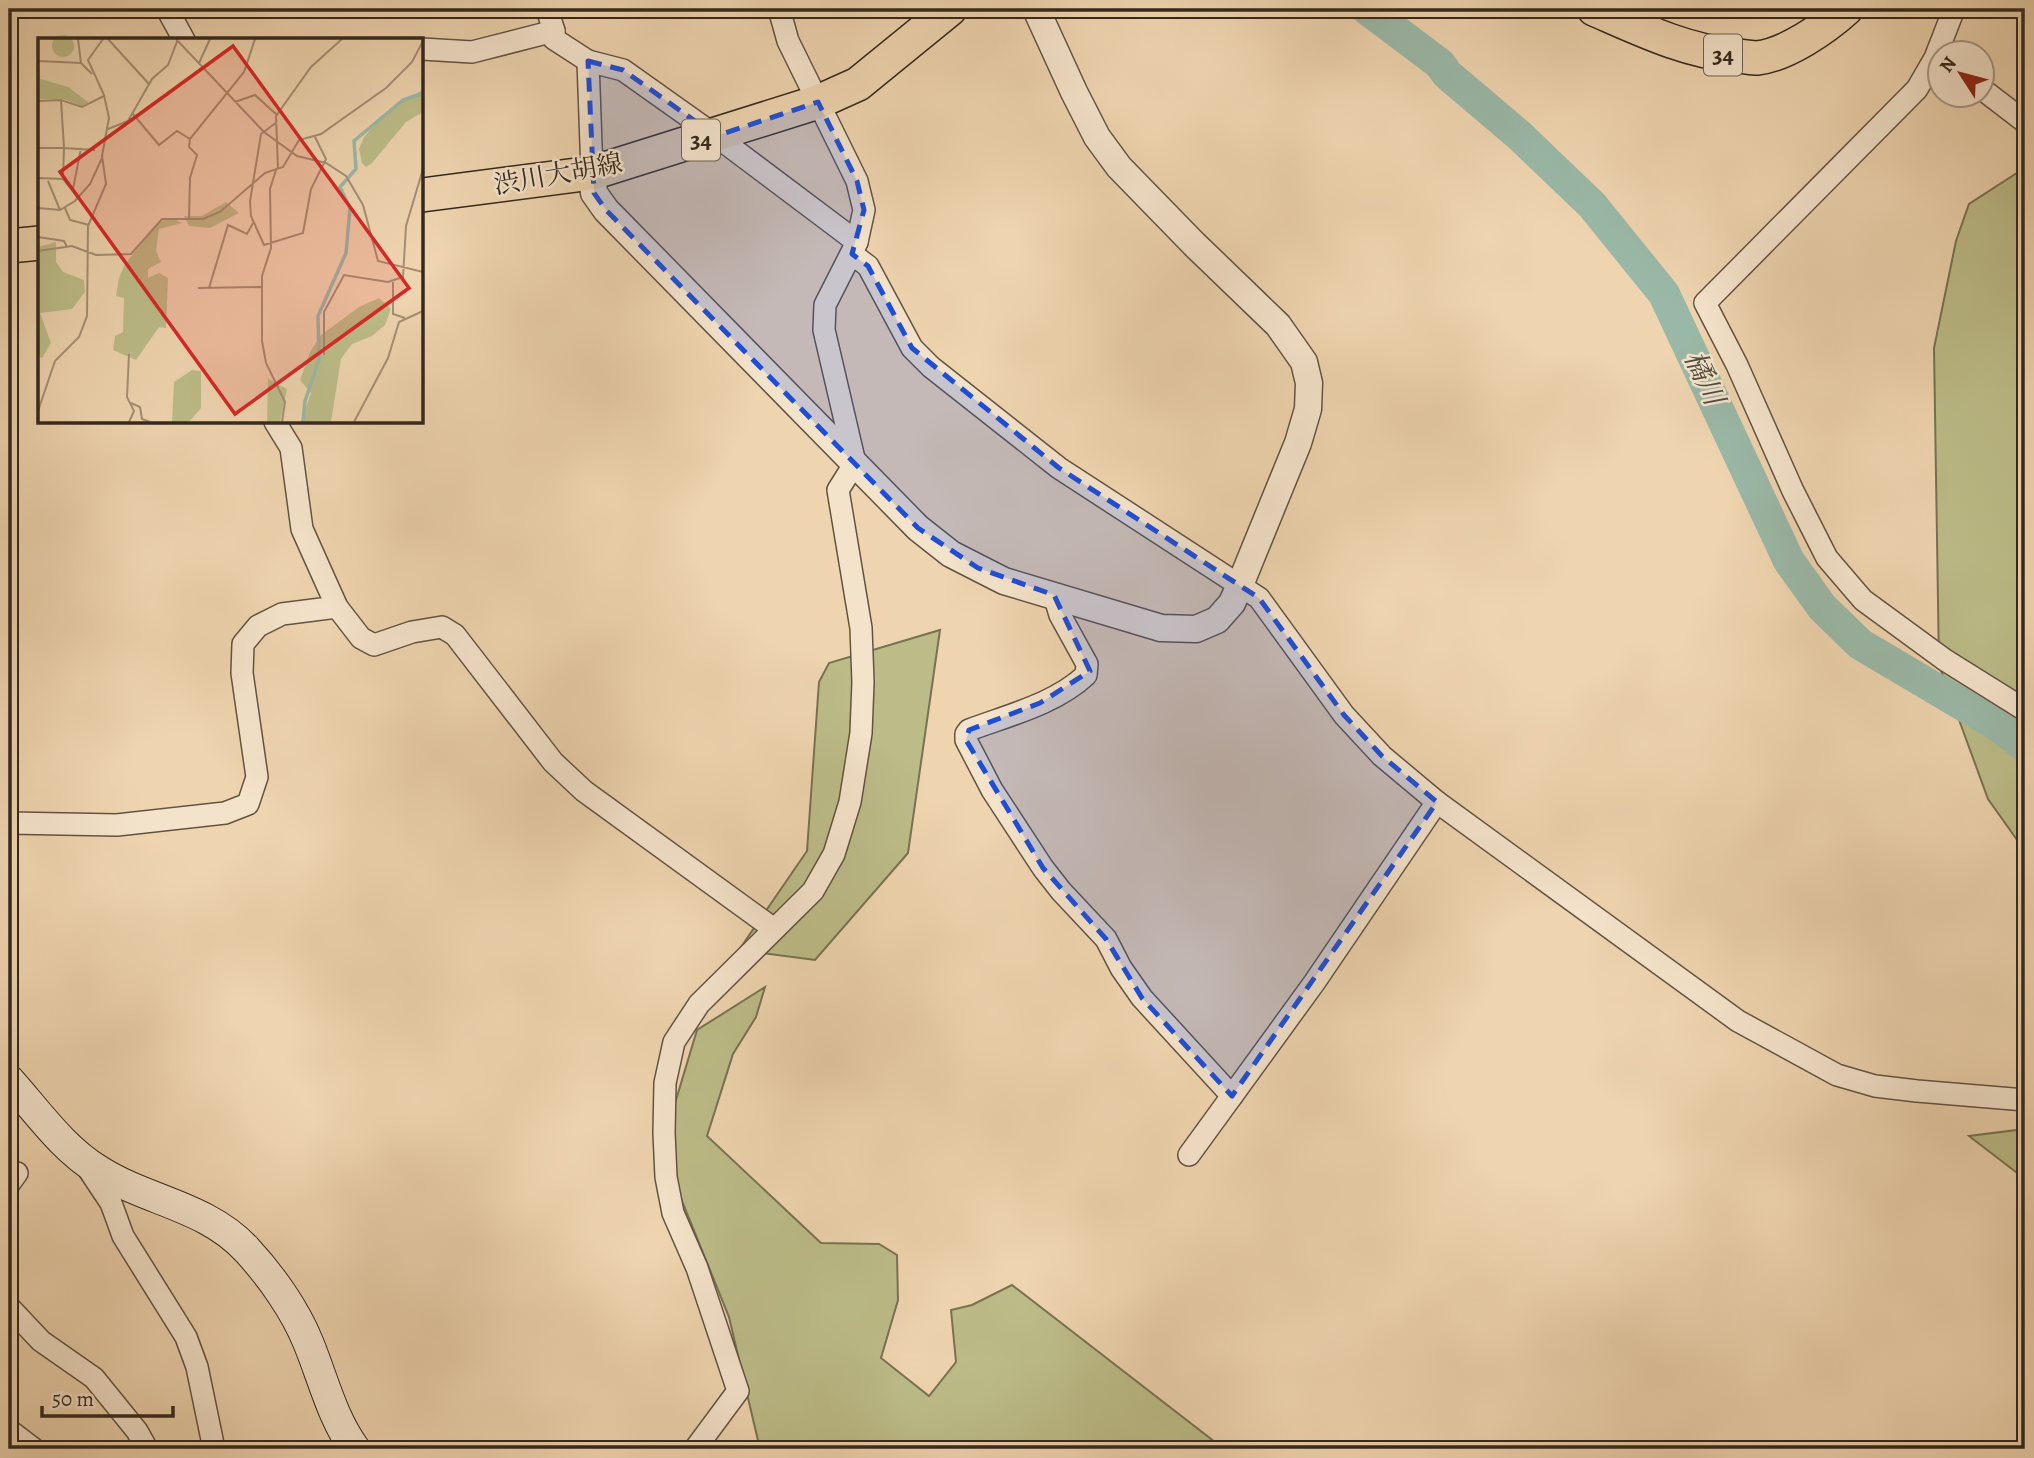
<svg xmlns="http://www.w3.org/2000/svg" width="2034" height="1458" viewBox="0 0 2034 1458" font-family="Alegreya,'Noto Serif JP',serif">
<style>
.green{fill:#bcbc88;stroke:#787253;stroke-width:2}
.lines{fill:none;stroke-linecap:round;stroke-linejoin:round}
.river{stroke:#9ab8a7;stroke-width:32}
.minor-casing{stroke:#625342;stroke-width:24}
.tertiary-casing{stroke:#625342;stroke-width:29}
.secondary-casing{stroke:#34281e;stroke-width:32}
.primary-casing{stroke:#34281e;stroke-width:36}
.minor{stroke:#f4e3cb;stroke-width:21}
.tertiary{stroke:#f4e3cb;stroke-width:26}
.secondary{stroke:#f4e3cb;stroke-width:30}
.primary{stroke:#eed4af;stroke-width:33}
.marked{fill:#1d4ed8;fill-opacity:0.2;stroke:#1d4ed8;stroke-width:5;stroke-dasharray:14 9;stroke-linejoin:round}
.labels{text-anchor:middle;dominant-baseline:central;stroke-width:5;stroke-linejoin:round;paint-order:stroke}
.shield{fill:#f4e3cb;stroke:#6e6052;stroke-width:2}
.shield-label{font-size:24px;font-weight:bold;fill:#34281e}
.street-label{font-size:26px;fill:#34281e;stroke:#f4e3cb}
.water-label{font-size:28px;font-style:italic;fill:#4e4c40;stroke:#f4e3cb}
.inset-river{fill:none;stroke:#9ab8a7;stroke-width:3.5}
.inset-road{fill:none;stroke:#a48f75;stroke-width:2}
.view{fill:#d62828;fill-opacity:0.15;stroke:#d62828;stroke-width:3.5}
.inset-edge{fill:none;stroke:#34281e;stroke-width:3.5}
</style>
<rect width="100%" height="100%" fill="#eed4af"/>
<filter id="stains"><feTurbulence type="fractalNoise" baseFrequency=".00286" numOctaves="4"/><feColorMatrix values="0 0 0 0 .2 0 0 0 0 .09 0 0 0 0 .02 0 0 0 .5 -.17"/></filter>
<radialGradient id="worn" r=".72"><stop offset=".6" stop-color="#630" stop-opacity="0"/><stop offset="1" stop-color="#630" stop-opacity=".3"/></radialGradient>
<!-- green -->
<g class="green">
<polygon points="2020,171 2025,171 2025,851 1988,799 1939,665 1934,348 1956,241 1969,204"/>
<polygon points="940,630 908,853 815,960 739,950 807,851 819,682 829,663"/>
<polygon points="765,987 756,1017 733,1054 707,1136 821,1243 879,1244 897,1255 898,1300 881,1358 929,1396 956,1362 951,1310 972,1305 1012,1285 1224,1449 760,1449 729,1317 676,1186 673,1110 697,1030"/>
<polygon points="2025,1129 2025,1179 1969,1136"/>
</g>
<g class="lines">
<!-- river -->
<polyline class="river" points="1367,9 1440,64 1447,74 1520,136 1592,205 1664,294 1789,561 1822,607 1860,644 1995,724 2025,746"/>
<!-- minor casing -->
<g class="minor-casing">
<g id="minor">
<polyline points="167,9 184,40"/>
<polyline points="547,9 554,31 554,39 588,61 623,70 716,136 857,242"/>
<polyline points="1954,9 1935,58 1917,89 1705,303 1737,365 1793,491 1827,558 1863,600 1945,660 2025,710"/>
<polyline points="422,49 472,52 554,31"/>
<polyline points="588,61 592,173"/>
<polyline points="1982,89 2025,122"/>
<polyline points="852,254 868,266 912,348 931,367 1059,468 1259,598 1344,715 1382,756 1437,802 1738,1021 1837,1075 1875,1086 1917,1091 2025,1100"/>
<path d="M 1054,595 L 1060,615 L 1087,664 L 1086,675 C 1055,704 1009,715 969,730 L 966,734 L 966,740 L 992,790 L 1043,868 L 1061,891 L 1106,939 L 1121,968 L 1142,998 L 1232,1096"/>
<polyline points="337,607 361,638 374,645 412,632 442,627 455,635 553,762 584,791 774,929"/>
<polyline points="9,823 117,825 225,813 248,804 257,777 242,673 243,644 258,626 282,614 337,607 302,529 291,448 275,422"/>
<polyline points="1189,1155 1314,983 1437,802"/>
<polyline points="87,1167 111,1203 123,1236 186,1337 197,1367 214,1449"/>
<polyline points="9,1184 17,1173"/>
<polyline points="9,1307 41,1341 94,1378 137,1431 147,1449"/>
<polyline points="9,1430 34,1449"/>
<polyline points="695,1449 738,1391 697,1268 673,1213 666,1177 664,1133 665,1083 674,1042 699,1004 813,891 834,854 850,802 861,733 863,682 861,628 838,490 855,463 824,330 825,305 857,242 864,210 857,181 788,41 779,9"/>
</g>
</g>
<!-- tertiary casing -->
<g class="tertiary-casing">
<polyline id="tertiary" points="592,173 594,193 606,210 918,528 951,554 1004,581 1161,628 1196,629 1217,620 1232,603 1240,585 1298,443 1308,409 1309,383 1304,362 1278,325 1194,244 1119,167 1097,137 1074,92 1036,9"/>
</g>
<!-- secondary casing -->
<g class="secondary-casing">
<path id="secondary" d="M 9,1080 C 37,1111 62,1148 98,1170 C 146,1201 207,1206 247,1250 C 271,1276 295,1310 308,1342 C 323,1378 332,1418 355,1449"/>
</g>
<!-- primary casing -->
<g class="primary-casing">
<g id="primary">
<path d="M 1594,9 C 1640,29 1685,51 1736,56 C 1743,56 1751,58 1757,58 C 1786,55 1825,28 1846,9"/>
<polyline points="422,195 592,173 818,102 858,84 950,9"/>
<polyline points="9,246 40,243"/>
</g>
</g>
<!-- minor -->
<use href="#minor" class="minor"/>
<!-- tertiary -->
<use href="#tertiary" class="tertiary"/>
<!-- secondary -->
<use href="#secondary" class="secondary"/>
<!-- primary -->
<use href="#primary" class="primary"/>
</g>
<!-- marked area -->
<path class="marked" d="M 588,61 L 623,70 L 716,136 L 818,102 L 857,181 L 864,210 L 852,254 L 868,266 L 912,348 L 1059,468 L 1259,598 L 1344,715 L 1382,756 L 1437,802 L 1232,1096 L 1142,998 L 1106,939 L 1043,868 L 966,740 L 969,730 L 1040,703 L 1090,671 L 1054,595 L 978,568 L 918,528 L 606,210 L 594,193 Z"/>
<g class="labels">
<!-- shield labels -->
<g class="shield">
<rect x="1704" y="34.5" width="38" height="41" rx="5"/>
<rect x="682" y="119.5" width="38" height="41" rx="5"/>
</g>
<g class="shield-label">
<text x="1723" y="55">34</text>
<text x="701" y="140">34</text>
</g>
<!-- street labels -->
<g class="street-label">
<text transform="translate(558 174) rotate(-10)">渋川大胡線</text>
</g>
<!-- water labels -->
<g class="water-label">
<text transform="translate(1704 378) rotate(65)">橘川</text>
</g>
</g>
<!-- overview -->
<g transform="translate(38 38)">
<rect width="385" height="385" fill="#eed4af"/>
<path d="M14 8a11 11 0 1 1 22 0a11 11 0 1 1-22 0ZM 0,40 L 30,49 L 50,64 L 44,68 L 26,61 L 0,61 ZM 385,52 L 385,74 L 368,84 L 334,125 L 328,129 L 324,125 L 321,111 L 326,99 L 351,72 ZM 188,164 L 201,175 L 172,190 L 151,188 L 146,178 L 164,178 ZM 133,180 L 144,185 L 121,191 L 118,213 L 123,224 L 110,231 L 110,240 L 121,235 L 130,240 L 128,290 L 121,289 L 98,322 L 75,312 L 77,298 L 85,294 L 86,260 L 78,258 L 81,240 L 87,226 L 121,184 ZM 18,204 L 18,224 L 25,234 L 46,242 L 47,254 L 34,271 L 2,275 L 13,305 L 4,320 L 0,319 L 0,209 ZM 341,260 L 353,271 L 347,287 L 334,298 L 314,306 L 303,321 L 293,384 L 263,384 L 273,355 L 262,342 L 272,314 L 283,297 L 321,269 ZM 154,332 L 163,333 L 163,370 L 151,384 L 134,384 L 136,344 ZM 230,341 L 249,351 L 242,384 L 229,384 Z" fill="#bcbc88"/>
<path class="inset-river" d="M 265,384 L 267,363 L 281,322 L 280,278 L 308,215 L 312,170 L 302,149 L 318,131 L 316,103 L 365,62 L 385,55"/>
<path class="inset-road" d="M 40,1 L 43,25 L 54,36M 70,1 L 111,46M 138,1 L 226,94 L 259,118 L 288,125 L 308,138 L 325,167 L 340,223 L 385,234M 0,23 L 43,25M 161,25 L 172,1M 23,62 L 26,110 L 57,112M 0,63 L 23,62 L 44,69 L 66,58M 197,64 L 217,57 L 239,77M 95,76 L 121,107 L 139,93 L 152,101 L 206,34 L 217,1M 239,84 L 223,96 L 212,163 L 213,178 L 226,207 L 265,195 L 273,151 L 288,121 L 277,99M 70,91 L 90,83 L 114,41 L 130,27 L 140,1M 0,110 L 26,110 L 25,141 L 40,160M 240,131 L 238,78 L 273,29 L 304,1M 238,132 L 232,151 L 233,210 L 224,238 L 224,303 L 228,325 L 247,364 L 244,384M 0,140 L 25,141M 10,143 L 22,172M 35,151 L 43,110M 0,170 L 22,172 L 37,163 L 52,146 L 64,120M 27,170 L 32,182 L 51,187M 151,181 L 152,140 L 159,117 L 151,109 L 152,101M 0,199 L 26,203 L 29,209M 0,213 L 34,208 L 58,217 L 93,216 L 124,181 L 165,181 L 182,174 L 227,135 L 245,129 L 261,102 L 283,96 L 348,50 L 374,24 L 385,3M 355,244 L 355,276 L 367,280M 160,250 L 224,249M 171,250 L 190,187 L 209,196 L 215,185M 91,316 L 89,359 L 96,373 L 91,384M 286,317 L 286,274 L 306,237 L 350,244 L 365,239 L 368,188 L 385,131M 93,365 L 102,369 L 104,381 L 112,384M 0,373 L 17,323 L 41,299 L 49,278 L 50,188 L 68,146 L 64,118 L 71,80 L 66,57 L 50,22 L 65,1M 316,384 L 350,320 L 361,284 L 385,273"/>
<path class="view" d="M 195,8 L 371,250 L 197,376 L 22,134 Z"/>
<rect width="385" height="385" class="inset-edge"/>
</g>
<!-- margin -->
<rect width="2034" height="1458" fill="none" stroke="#eed4af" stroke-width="35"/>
<rect x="10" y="10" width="2013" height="1437" fill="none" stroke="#34281e" stroke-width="3.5"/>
<rect x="18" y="18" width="1999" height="1423" fill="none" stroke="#34281e" stroke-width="2"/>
<!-- north arrow -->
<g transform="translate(1961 74) rotate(306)"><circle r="33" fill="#f4e3cb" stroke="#a79886" stroke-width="2"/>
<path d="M0-5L12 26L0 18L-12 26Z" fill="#8f2418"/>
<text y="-10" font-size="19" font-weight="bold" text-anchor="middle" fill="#34281e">N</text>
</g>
<!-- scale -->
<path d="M42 1406v10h131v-10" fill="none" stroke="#34281e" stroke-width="3.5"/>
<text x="52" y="1406" font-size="21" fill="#34281e" stroke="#f4e3cb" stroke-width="5" paint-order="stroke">50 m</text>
<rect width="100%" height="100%" filter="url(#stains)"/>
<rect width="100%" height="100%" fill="url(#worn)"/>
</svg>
